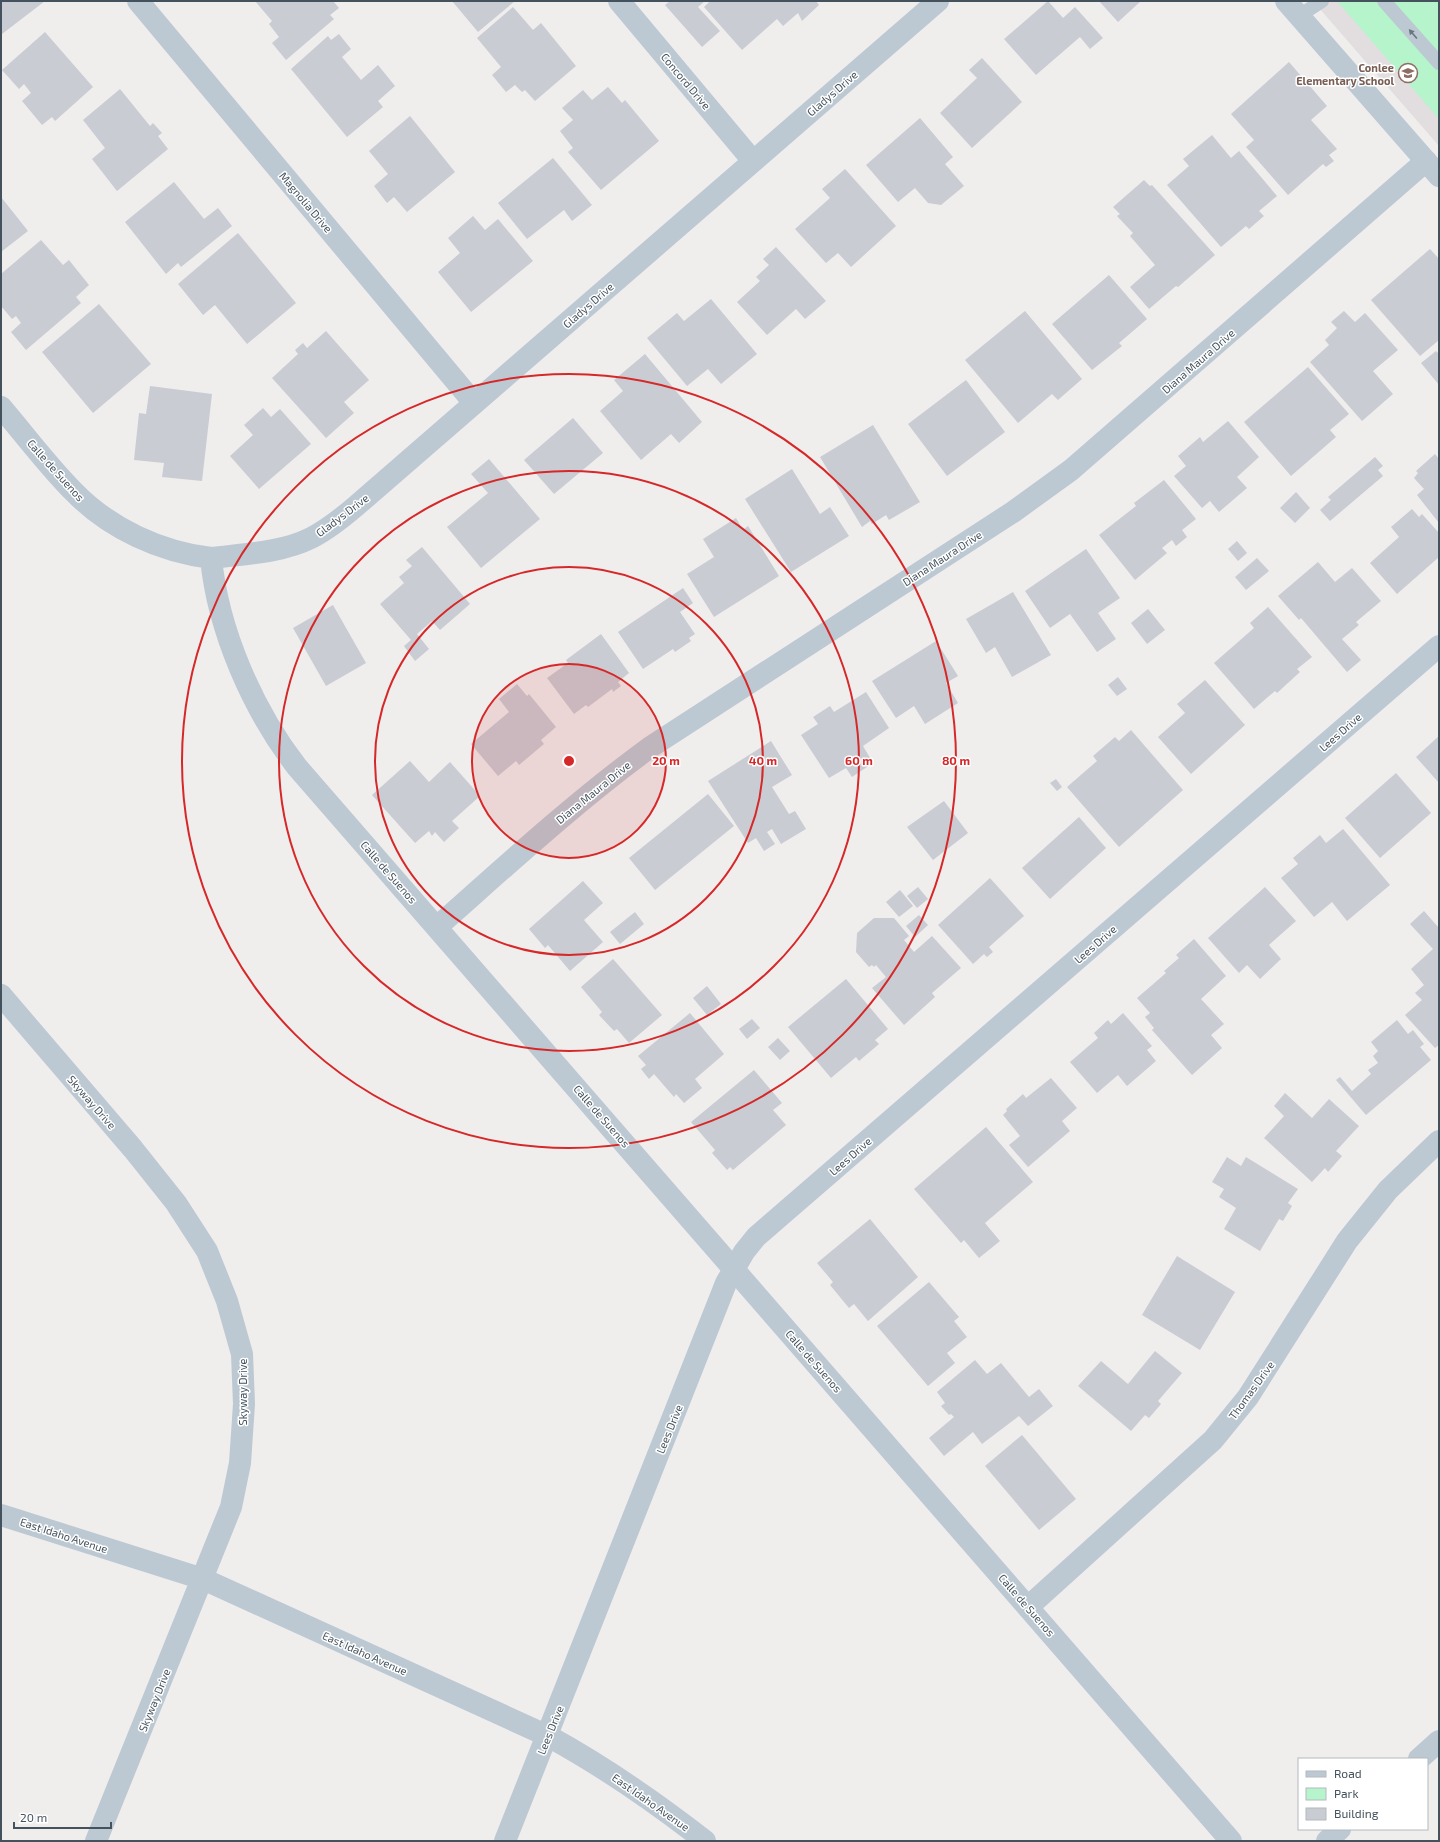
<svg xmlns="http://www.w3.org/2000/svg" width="1440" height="1842" viewBox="0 0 1440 1842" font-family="'Exo 2',sans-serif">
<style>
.education{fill:#e2dedf}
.green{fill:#b6f4cb}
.building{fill:#c9ccd3}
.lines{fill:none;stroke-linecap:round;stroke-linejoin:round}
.service{stroke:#bcc9d2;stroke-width:14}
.minor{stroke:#bcc9d2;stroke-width:22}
.tertiary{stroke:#bcc9d2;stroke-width:22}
.oneway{fill:#687680}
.ring{fill:none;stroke:#d62828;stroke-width:2}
.labels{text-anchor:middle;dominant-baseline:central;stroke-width:3;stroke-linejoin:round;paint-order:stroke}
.education-label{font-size:11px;font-weight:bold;fill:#785e54;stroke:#fff;text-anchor:end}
.street-label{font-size:11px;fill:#44525d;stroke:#fff}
.centre{fill:#d62828;stroke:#fff;stroke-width:2}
.ring-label{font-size:12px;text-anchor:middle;font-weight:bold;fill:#d62828;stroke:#fff;stroke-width:3;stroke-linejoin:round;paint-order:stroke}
</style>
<rect width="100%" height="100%" fill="#f0eded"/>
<!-- education -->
<polygon class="education" points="1313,1 1439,1 1439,146"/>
<!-- green -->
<polygon class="green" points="1337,1 1439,1 1439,119"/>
<!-- building -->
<g class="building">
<polygon points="1,1 45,1 2,34"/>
<polygon points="255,1 333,1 339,8 330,15 334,19 286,60 272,43 279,37 269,24 272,21"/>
<polygon points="452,1 515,1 478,32"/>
<polygon points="670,1 705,1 698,7 720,31 702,47 665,5"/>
<polygon points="710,1 816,1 819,5 802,21 798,13 783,26 777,19 742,50 704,7"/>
<polygon points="1048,1 1063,18 1075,7 1103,38 1090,49 1080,37 1036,75 1004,39"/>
<polygon points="1099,1 1141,1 1118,22"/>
<polygon points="513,7 533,30 541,23 576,66 535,101 525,90 522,92 515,85 506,92 492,75 501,67 477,38"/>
<polygon points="45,32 93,87 55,121 52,117 42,125 22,101 31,93 24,84 19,89 2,70"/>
<polygon points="339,34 351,49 342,57 361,80 378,65 395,86 378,101 383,107 347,137 291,69 328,36 331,40"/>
<polygon points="982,58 1022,102 972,148 940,113 977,78 969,70"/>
<polygon points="1289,62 1327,106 1311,120 1337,149 1329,155 1334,161 1326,167 1323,164 1288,195 1246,147 1254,140 1231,114"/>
<polygon points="608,87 622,103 625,100 659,141 601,190 568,152 573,148 560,131 573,120 562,108 583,90 592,100"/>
<polygon points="120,89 150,126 153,123 162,133 158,136 168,149 117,191 92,159 105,148 83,120"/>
<polygon points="410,116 455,172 407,212 394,197 387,203 374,186 388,174 369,151"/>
<polygon points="920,118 953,157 945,164 964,186 941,205 928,203 915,188 898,202 866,165"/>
<polygon points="1212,135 1231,158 1239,151 1277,196 1259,211 1264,216 1249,229 1246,226 1221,247 1167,185 1189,166 1183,159"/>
<polygon points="553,158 592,205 572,221 564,210 527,239 498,203"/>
<polygon points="845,169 896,226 851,267 838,253 826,263 795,229 830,198 822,189"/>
<polygon points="1144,180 1150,186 1152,185 1215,255 1178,287 1176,286 1149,309 1130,287 1155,265 1130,236 1133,233 1117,216 1120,214 1113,207"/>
<polygon points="174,182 204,219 218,208 232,226 181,267 178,263 166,274 125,222"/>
<polygon points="1,197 28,231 1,252"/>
<polygon points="473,216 485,230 498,219 533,261 471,312 438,272 460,253 448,238"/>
<polygon points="238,233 296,303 247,344 215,305 203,315 178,284"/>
<polygon points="41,240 63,265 69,260 89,285 76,297 81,303 26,350 11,332 21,323 16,316 12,319 1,306 1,274"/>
<polygon points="776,247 826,301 805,319 796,309 767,335 737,302 760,281 756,277 769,265 763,259"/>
<polygon points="1430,249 1439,259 1439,340 1420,356 1371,300"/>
<polygon points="1109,275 1147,319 1119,343 1122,346 1092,370 1052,324"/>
<polygon points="711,299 757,354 721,384 708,369 687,386 647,338 677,313 684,321"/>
<polygon points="99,304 151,364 93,413 42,352"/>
<polygon points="1025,311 1082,379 1058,400 1052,394 1018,423 965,360"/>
<polygon points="1344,311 1355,322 1365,313 1398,350 1373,371 1393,394 1362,421 1310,362 1329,345 1325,340 1337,328 1331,322"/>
<polygon points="326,331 369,380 344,402 354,413 326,438 272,378 298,354 295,350 303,343 307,348"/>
<polygon points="1436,351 1439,354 1439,385 1421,363"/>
<polygon points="645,354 702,422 679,443 671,434 641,460 600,411 623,391 614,380"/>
<polygon points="1308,367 1349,414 1330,430 1336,437 1291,476 1244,422"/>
<polygon points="966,380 1005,432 947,476 908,424"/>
<polygon points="150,386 212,394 202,481 162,477 164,463 134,460 139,413 146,414"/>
<polygon points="263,408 271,417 280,409 311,444 259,489 230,456 253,435 244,425"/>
<polygon points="573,418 603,453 554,494 524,460"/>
<polygon points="1228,421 1259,457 1237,477 1247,488 1219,512 1210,501 1202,508 1174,476 1186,466 1178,456 1200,437 1203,442"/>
<polygon points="873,425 920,502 889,520 886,515 872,524 870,521 862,527 820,457"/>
<polygon points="1435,454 1439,459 1439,523 1417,495 1424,489 1414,478 1418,473 1416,471"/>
<polygon points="1375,457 1383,466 1378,470 1383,476 1330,521 1320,510 1331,500 1328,497"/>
<polygon points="489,459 540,519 481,568 447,527 488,493 471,474"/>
<polygon points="792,469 820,514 830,507 849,536 791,572 745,499"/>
<polygon points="1164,480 1196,519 1182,530 1187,537 1176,546 1172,540 1162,548 1167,553 1135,580 1099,535 1136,506 1134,503"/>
<polygon points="1296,492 1310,508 1295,523 1280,508"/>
<polygon points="1412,509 1419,517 1422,514 1439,533 1439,557 1397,594 1370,563 1399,537 1391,527"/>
<polygon points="736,518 743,530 748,526 779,576 714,617 687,574 714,557 703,539"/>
<polygon points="1237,541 1247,553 1238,561 1228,549"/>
<polygon points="422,547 470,604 440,630 432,621 417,634 429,649 415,661 404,646 411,640 380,604 404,583 399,577 412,566 406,560"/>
<polygon points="1086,549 1120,598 1098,613 1116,639 1097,652 1070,614 1050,628 1025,591"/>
<polygon points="1257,558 1269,571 1246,590 1235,577"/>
<polygon points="1318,562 1335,582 1352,568 1381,601 1356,622 1359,625 1342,639 1361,660 1347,672 1301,618 1299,620 1278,596"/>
<polygon points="683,588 693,603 680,612 695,634 689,638 691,641 675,652 673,649 643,669 618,632"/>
<polygon points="1013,592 1051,655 1012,677 995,647 986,653 966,619"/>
<polygon points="333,605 366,663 326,686 293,628"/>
<polygon points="1268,607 1312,657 1297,669 1300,672 1277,693 1275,691 1254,709 1214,663 1254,628 1250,623"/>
<polygon points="1148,609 1165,630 1147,644 1131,623"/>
<polygon points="601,634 629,673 618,682 621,686 613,692 612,689 588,707 586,705 574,714 547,678 568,663 566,660"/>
<polygon points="936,641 958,676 946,683 958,703 925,724 914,706 896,718 872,681"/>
<polygon points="1118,677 1127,689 1117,696 1108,685"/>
<polygon points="1205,680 1245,725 1191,774 1158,737 1185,713 1177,704"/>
<polygon points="517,684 527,696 529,694 556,727 541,740 544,744 519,765 516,761 498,776 471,744 509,712 499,699"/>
<polygon points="866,692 889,728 863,746 873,763 852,777 846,768 829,778 801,735 818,724 813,717 830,706 834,712"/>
<polygon points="1131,730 1183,790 1119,847 1067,787 1097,761 1093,756 1115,737 1119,741"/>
<polygon points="1439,736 1439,783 1416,757"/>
<polygon points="771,741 792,775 772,787 789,814 795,811 806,829 781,844 772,829 767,832 775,844 764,851 756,838 748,843 708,781"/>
<polygon points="410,761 429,782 450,762 480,796 452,821 459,828 444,842 435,832 432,836 429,831 415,843 372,795"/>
<polygon points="1396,773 1431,813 1380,858 1345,818"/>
<polygon points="1056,779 1062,787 1057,791 1050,783"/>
<polygon points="708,794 734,826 655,890 629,858"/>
<polygon points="944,801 968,833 933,860 907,827"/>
<polygon points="1079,817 1106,848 1050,899 1022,868"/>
<polygon points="1343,829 1390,885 1347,921 1332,902 1314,917 1281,878 1298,864 1293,858 1320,835 1326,843"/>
<polygon points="990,878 1024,916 989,947 993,952 987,957 984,954 973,964 938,925"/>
<polygon points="583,881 603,903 584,920 603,942 570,971 548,945 545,948 529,929"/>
<polygon points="918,887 928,899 917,908 907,896"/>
<polygon points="1265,887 1296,921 1269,945 1281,959 1260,979 1247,965 1239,973 1208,938"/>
<polygon points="900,890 913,906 899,917 886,902"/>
<polygon points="1424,911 1439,928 1439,1045 1435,1048 1405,1015 1422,1000 1415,993 1424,985 1411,969 1433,949 1410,924"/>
<polygon points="635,912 644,924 620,944 610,932"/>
<polygon points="919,915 928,925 915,937 906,926"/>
<polygon points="874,918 894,918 909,936 904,940 914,952 932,936 961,968 932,993 935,997 904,1025 872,988 886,977 876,965 874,967 872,965 869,967 856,952 857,933"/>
<polygon points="1194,939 1226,976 1201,999 1224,1024 1211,1035 1222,1048 1192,1075 1152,1030 1154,1028 1145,1017 1150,1013 1137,998 1166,973 1164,971 1179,958 1176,955"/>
<polygon points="613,959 662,1015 629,1043 617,1029 614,1031 599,1015 602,1012 581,987"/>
<polygon points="846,979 888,1029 875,1040 879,1044 859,1061 856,1057 831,1078 788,1027"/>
<polygon points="707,986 721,1004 707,1015 693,998"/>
<polygon points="690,1013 724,1054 695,1079 702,1088 684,1103 676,1094 674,1097 654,1074 649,1079 641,1069 646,1065 638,1056"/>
<polygon points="1123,1013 1152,1046 1147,1050 1156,1061 1127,1086 1118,1075 1097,1093 1070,1062 1098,1038 1094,1033 1108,1020 1111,1024"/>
<polygon points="752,1019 760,1028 747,1039 739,1029"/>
<polygon points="1397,1020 1408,1034 1413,1030 1424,1044 1420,1047 1431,1060 1366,1115 1336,1080 1340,1077 1352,1091 1371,1074 1368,1070 1378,1063 1373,1056 1378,1051 1371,1042"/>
<polygon points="778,1038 790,1051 780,1060 768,1047"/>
<polygon points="754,1070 782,1103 773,1110 786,1125 733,1170 730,1167 727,1170 712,1153 715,1150 691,1122"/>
<polygon points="1051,1078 1077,1108 1062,1121 1070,1131 1028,1167 1009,1145 1020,1136 1003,1115 1007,1111 1006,1109 1023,1094 1026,1098"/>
<polygon points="1285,1093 1312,1118 1329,1099 1359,1126 1336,1151 1342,1156 1328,1172 1325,1168 1312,1182 1264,1138 1284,1116 1274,1106"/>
<polygon points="986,1127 1033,1182 985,1223 1000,1241 979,1258 964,1240 961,1243 914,1189"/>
<polygon points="1227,1157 1241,1166 1246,1157 1298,1189 1288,1203 1292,1206 1283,1221 1279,1219 1260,1251 1224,1229 1236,1208 1219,1197 1224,1189 1212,1182"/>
<polygon points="870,1219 918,1277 868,1321 854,1304 849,1308 830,1285 833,1282 817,1263"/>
<polygon points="1177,1256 1235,1292 1200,1350 1142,1315"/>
<polygon points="929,1282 959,1317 954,1321 967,1337 947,1353 955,1363 928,1386 877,1326"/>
<polygon points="1155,1351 1182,1373 1158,1401 1161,1404 1149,1418 1145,1415 1131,1431 1078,1386 1101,1361 1128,1384"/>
<polygon points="975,1360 987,1374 1001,1363 1029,1397 1039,1389 1053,1406 1028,1426 1019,1416 982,1444 973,1432 944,1456 929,1438 954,1417 951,1414 949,1415 941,1406 945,1403 937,1392"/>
<polygon points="1022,1435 1076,1499 1039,1530 985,1466"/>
</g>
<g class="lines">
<!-- service -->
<g class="service">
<polyline points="1384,1 1439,63"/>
<polyline points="1299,16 1322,1"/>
</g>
<!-- minor -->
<g class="minor">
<polyline points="138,1 474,403"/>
<polyline points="619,1 753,161"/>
<polyline points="1286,1 1439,176"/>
<path d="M 1,407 C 25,435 48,466 74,492 C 110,529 161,552 211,558 C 218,631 253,710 297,767 L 1231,1841"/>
<path d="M 211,558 C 243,554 281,553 311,538 C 327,530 342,518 356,506 L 938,1"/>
<path d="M 437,927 C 506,866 574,803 649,748 L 1013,512 L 1071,470 L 1426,161"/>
<polyline points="1,995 133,1149 176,1203 207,1251 227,1301 242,1354 244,1404 240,1463 231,1507 96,1841"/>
<polyline points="1028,1607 1213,1440 1248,1397 1347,1241 1388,1190 1439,1141"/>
<polyline points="1419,1759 1439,1741"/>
<polyline points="505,1841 726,1283 744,1252 756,1237 1439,646"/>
<polyline points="1327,1841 1340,1829"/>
</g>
<!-- tertiary -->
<path class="tertiary" d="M 1,1515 L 203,1579 L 548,1736 C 603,1766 655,1802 705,1841"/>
</g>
<!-- one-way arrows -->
<defs><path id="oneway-solid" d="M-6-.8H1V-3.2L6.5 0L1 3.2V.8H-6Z"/></defs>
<use class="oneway" href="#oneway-solid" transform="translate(1413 34) rotate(-131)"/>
<!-- distance rings -->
<circle cx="569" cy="761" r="97" fill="#d62828" fill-opacity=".12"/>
<g class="ring">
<circle cx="569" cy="761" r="97"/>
<circle cx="569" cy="761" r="194"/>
<circle cx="569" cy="761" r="290"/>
<circle cx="569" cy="761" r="387"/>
</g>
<!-- icons -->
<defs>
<g id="school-ring" transform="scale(1)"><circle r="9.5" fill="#fff" stroke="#8d6e63" stroke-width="1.5"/><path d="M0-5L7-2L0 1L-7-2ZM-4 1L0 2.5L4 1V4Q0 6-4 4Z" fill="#8d6e63"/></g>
</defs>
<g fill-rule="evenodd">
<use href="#school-ring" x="1408" y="73"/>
</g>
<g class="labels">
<!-- education labels -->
<g class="education-label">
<text x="1394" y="67">Conlee<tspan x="1394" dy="13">Elementary School</tspan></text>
</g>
<!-- street labels -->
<g class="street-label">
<text transform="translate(686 81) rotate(50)">Concord Drive</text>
<text transform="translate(832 93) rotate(-41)">Gladys Drive</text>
<text transform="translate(306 202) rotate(50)">Magnolia Drive</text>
<text transform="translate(588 305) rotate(-41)">Gladys Drive</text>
<text transform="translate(1198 361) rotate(-41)">Diana Maura Drive</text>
<text transform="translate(56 470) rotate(48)">Calle de Suenos</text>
<text transform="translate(342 515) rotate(-37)">Gladys Drive</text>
<text transform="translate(942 558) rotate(-33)">Diana Maura Drive</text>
<text transform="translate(1340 732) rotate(-41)">Lees Drive</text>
<text transform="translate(593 792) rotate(-39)">Diana Maura Drive</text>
<text transform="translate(389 872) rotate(49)">Calle de Suenos</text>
<text transform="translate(1095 944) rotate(-41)">Lees Drive</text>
<text transform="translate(92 1102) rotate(49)">Skyway Drive</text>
<text transform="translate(602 1116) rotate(49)">Calle de Suenos</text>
<text transform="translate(850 1156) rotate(-41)">Lees Drive</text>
<text transform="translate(814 1361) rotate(49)">Calle de Suenos</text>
<text transform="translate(1251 1390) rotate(-54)">Thomas Drive</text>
<text transform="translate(242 1392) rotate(-90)">Skyway Drive</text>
<text transform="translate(669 1429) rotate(-68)">Lees Drive</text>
<text transform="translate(64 1535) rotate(18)">East Idaho Avenue</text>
<text transform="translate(1027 1605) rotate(49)">Calle de Suenos</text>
<text transform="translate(365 1653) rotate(24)">East Idaho Avenue</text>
<text transform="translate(154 1700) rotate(-68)">Skyway Drive</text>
<text transform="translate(550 1730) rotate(-68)">Lees Drive</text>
<text transform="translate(651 1802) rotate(35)">East Idaho Avenue</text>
</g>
</g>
<circle cx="569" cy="761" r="6" class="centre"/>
<g class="ring-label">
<text x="666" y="765">20 m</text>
<text x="763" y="765">40 m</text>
<text x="859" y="765">60 m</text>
<text x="956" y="765">80 m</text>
</g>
<!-- border -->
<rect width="1440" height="1842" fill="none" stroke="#44525d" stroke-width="4"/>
<!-- legend -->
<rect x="1298" y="1758" width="130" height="72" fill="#ffffff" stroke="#b4babe"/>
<rect x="1306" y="1771" width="20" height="6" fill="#bcc9d2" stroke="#b4babe"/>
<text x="1334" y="1778" font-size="12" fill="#44525d">Road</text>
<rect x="1306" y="1788" width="20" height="12" fill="#b6f4cb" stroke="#b4babe"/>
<text x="1334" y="1798" font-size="12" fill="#44525d">Park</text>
<rect x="1306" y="1808" width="20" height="12" fill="#c9ccd3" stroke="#b4babe"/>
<text x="1334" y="1818" font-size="12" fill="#44525d">Building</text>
<!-- scale -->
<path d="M14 1822v6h97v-6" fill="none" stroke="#44525d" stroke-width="2"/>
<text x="20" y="1822" font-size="12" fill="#44525d" stroke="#ffffff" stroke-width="3" paint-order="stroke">20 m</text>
</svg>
